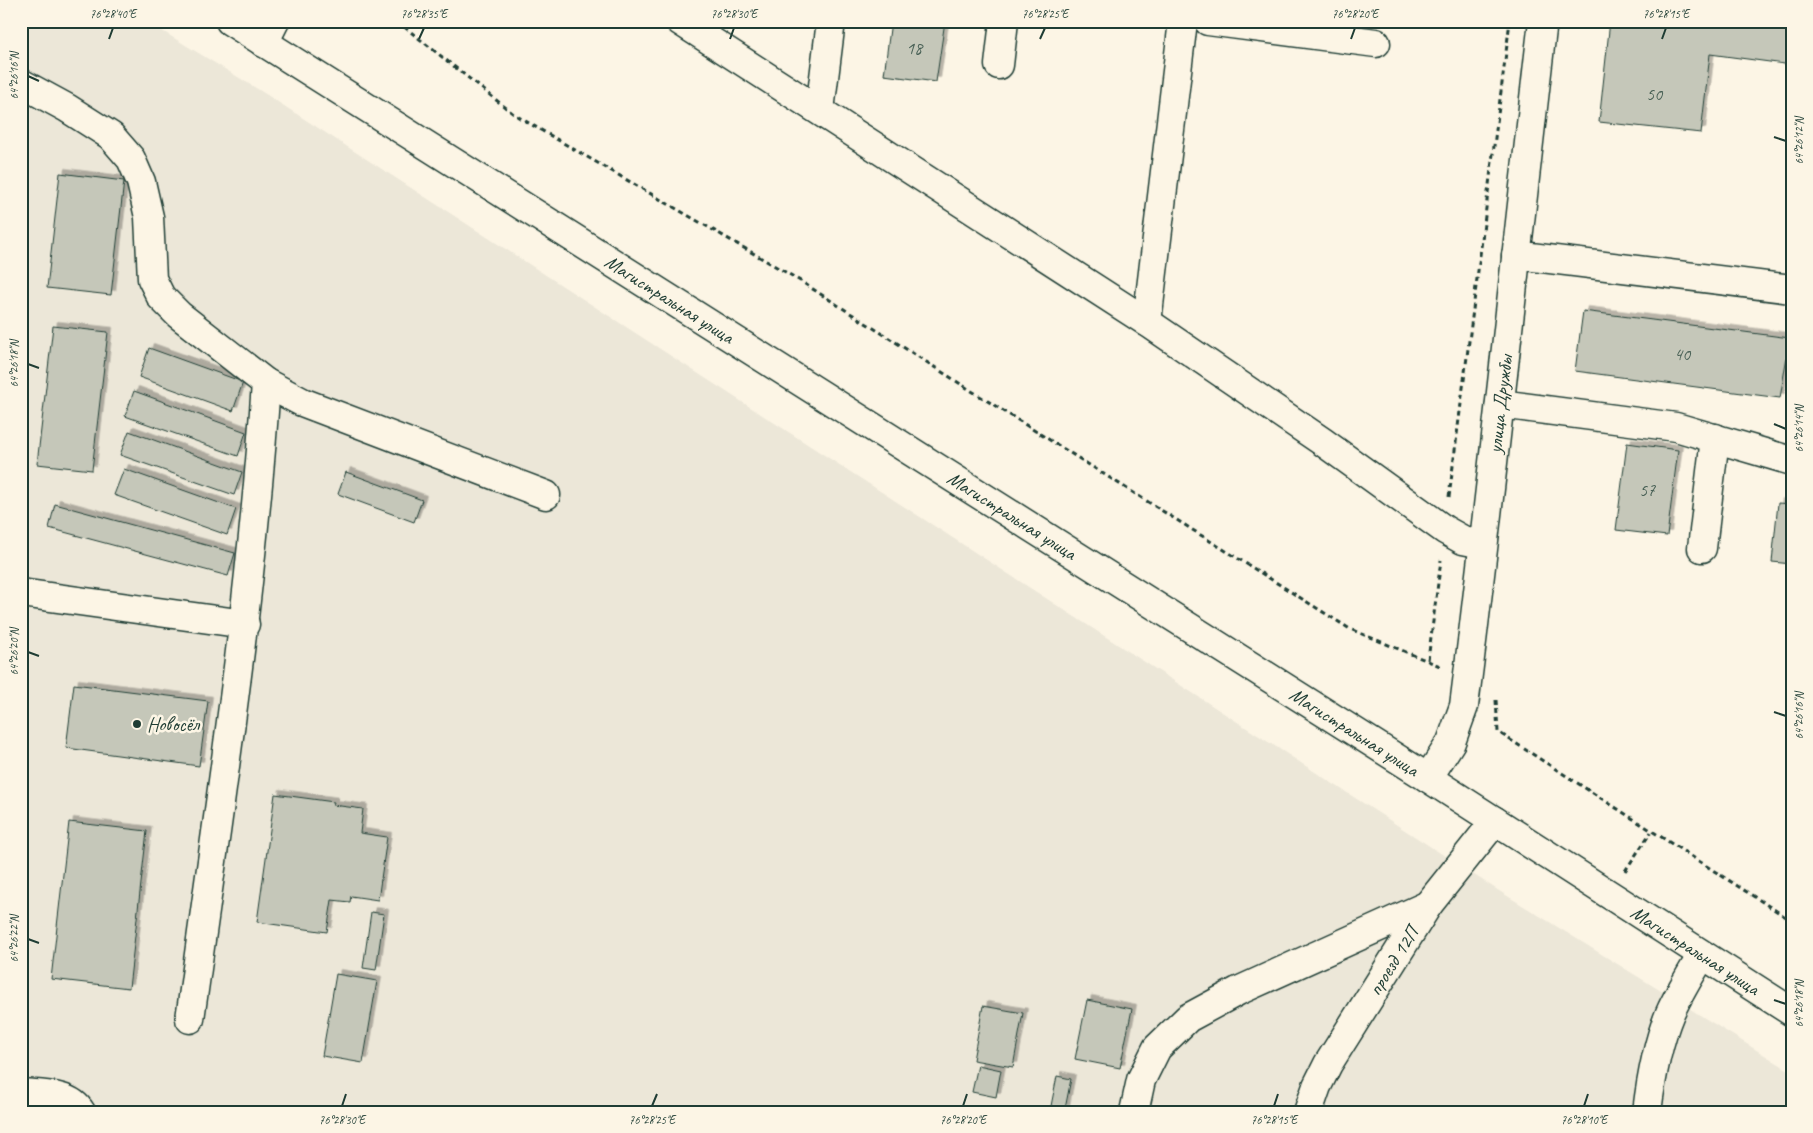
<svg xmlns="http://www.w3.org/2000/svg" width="1813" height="1133" viewBox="0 0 1813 1133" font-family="Caveat,sans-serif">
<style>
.built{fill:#ece7d8}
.building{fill:#c5c7b9;stroke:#1f3d34;filter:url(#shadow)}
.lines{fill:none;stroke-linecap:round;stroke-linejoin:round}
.minor-casing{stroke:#1f3d34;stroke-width:31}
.major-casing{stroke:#1f3d34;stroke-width:31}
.path{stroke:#1f3d34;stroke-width:3;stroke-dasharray:5 4;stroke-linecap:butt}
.minor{stroke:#fcf5e5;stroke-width:28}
.major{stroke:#fcf5e5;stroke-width:28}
.ticks{fill:none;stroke:#1f3d34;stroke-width:2}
.poi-dot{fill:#1f3d34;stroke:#fcf5e5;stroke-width:2}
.labels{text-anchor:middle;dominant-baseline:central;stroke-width:5;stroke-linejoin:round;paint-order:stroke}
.number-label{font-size:18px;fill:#486055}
.street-label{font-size:20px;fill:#1f3d34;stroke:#fcf5e5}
.poi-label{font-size:20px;fill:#1f3d34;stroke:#fcf5e5;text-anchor:start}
.neatline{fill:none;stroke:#1f3d34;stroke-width:2}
.ticks-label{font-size:12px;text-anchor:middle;fill:#1f3d34}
</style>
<defs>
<filter id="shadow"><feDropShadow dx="4.5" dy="-4.5" stdDeviation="0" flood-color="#0004"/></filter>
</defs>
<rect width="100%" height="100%" fill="#fcf5e5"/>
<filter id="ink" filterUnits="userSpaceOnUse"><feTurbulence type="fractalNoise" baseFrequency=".02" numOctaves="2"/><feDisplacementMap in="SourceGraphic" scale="10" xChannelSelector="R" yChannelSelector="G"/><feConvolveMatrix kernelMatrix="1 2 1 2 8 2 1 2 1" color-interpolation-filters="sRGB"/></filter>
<g filter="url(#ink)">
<!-- built -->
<polygon class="built" points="21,21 146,21 264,93 1496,889 1792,1072 1792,1112 21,1112"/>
<!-- building -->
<g class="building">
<polygon points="891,21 945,21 936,82 884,75"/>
<polygon points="1610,21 1792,21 1792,65 1710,54 1701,133 1599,122"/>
<polygon points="60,173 124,181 111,295 47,288"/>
<polygon points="1583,311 1790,338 1780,398 1575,371"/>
<polygon points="53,326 108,332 92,470 37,464"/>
<polygon points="149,348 243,382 233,411 139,377"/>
<polygon points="134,391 246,432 238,456 125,416"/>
<polygon points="129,431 242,472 234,495 120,455"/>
<polygon points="1627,443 1678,450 1667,536 1616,530"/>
<polygon points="124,469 236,509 227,535 114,495"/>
<polygon points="346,472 422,500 414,522 338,494"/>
<polygon points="1778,503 1792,504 1792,564 1772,562"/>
<polygon points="55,504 235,553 228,576 49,528"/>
<polygon points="74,684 208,701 199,766 66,748"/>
<polygon points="275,794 334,802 333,805 363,809 360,833 387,837 378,900 351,896 350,902 332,900 327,932 257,922"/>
<polygon points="69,822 147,831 129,988 51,979"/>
<polygon points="371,912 384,914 376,970 363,968"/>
<polygon points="336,974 377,981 363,1063 322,1056"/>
<polygon points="1087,1000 1132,1009 1120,1068 1075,1059"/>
<polygon points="983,1006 1023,1013 1013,1067 973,1060"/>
<polygon points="978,1065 1001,1070 996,1097 972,1092"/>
<polygon points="1057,1076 1071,1079 1065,1109 1051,1106"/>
</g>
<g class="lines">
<!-- minor casing -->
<g class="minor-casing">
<g id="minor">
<polyline points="680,21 1147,322 1323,442 1445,530 1463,540 1483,544"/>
<polyline points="1208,21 1376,43"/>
<polyline points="264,43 275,21"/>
<polyline points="999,65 1004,21"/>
<path d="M 21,83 L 67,108 L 111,136 L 131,159 L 141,182 L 149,217 L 152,279 L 161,297 L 179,315 L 266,383 C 252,597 219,807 190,1019"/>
<polyline points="820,110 831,21"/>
<polyline points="1516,255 1792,289"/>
<polyline points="1147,322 1183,21"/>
<polyline points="266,383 302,402 546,495"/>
<polyline points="1500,404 1676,427 1792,461"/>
<polyline points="1702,548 1715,438"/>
<polyline points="21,593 245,624"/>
<path id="s1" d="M 1428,778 L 1451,742 L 1464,706 C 1493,478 1516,249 1543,21"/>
<path d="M 21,1093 C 41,1095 70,1093 81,1112"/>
<polyline points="1134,1112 1141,1080 1157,1048 1188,1018 1238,991 1428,905"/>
<path id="s2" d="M 1308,1112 L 1317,1086 L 1328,1064 L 1428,905 L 1495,821"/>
<path d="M 1647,1112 C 1651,1079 1657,1044 1670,1013 C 1679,993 1691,974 1702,955"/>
</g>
</g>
<!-- major casing -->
<g class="major-casing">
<g id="major">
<path id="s3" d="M 230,21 L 1428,778 L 1792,1012"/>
</g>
</g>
<!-- path -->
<g class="path">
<polyline points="397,21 515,115 794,277 967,388 1350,629 1440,666"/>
<polyline points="1449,497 1510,21"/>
<polyline points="1428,660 1441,560"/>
<polyline points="1496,700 1498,732 1792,921"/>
<polyline points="1625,871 1651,832"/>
</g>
<!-- minor -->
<use href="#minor" class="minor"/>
<!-- major -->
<use href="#major" class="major"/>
</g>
</g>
<!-- ticks -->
<path class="ticks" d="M 109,39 L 113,28M 419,39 L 424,28M 730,39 L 734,28M 1040,39 L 1045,28M 1351,39 L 1355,28M 1662,39 L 1666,28M 28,76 L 39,81M 1774,137 L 1786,141M 28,364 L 39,368M 1774,424 L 1786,429M 28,652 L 39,656M 1774,712 L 1786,716M 28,939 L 39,943M 1774,1000 L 1786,1004M 342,1106 L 346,1094M 652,1106 L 657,1094M 963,1106 L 967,1094M 1274,1106 L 1278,1094M 1584,1106 L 1588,1094"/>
<!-- markers -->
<circle class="poi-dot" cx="137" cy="724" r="5"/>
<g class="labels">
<!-- number labels -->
<g class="number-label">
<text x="914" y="48">18</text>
<text x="1654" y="94">50</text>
<text x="1682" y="354">40</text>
<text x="1647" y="490">57</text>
</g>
<!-- street labels -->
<g class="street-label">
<text stroke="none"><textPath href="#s3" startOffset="520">Магистральная улица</textPath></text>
<text stroke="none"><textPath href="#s1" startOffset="385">улица Дружбы</textPath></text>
<text stroke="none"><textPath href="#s3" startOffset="925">Магистральная улица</textPath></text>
<text stroke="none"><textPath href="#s3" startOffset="1330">Магистральная улица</textPath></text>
<text stroke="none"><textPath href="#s3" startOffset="1735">Магистральная улица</textPath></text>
<text stroke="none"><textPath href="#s2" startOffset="174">проезд 12П</textPath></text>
</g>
<!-- poi labels -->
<g class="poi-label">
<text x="147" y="724">Новосёл</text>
</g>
</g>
<!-- margin -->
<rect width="1813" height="1133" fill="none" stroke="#fcf5e5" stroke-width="55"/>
<rect x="28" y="28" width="1758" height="1078" class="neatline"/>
<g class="ticks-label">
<text x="113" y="18">76°28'40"E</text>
<text x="424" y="18">76°28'35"E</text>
<text x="734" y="18">76°28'30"E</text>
<text x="1045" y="18">76°28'25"E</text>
<text x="1355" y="18">76°28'20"E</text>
<text x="1666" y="18">76°28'15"E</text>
<text transform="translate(14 76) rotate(-90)" y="4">64°26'16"N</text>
<text transform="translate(1799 141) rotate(-90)" y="4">64°26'12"N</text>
<text transform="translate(14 364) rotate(-90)" y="4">64°26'18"N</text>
<text transform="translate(1799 429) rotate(-90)" y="4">64°26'14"N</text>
<text transform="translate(14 652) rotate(-90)" y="4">64°26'20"N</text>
<text transform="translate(1799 716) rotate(-90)" y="4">64°26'16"N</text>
<text transform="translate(14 939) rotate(-90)" y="4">64°26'22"N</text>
<text transform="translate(1799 1004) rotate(-90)" y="4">64°26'18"N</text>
<text x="342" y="1124">76°28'30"E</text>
<text x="652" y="1124">76°28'25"E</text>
<text x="963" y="1124">76°28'20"E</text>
<text x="1274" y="1124">76°28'15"E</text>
<text x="1584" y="1124">76°28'10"E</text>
</g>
</svg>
